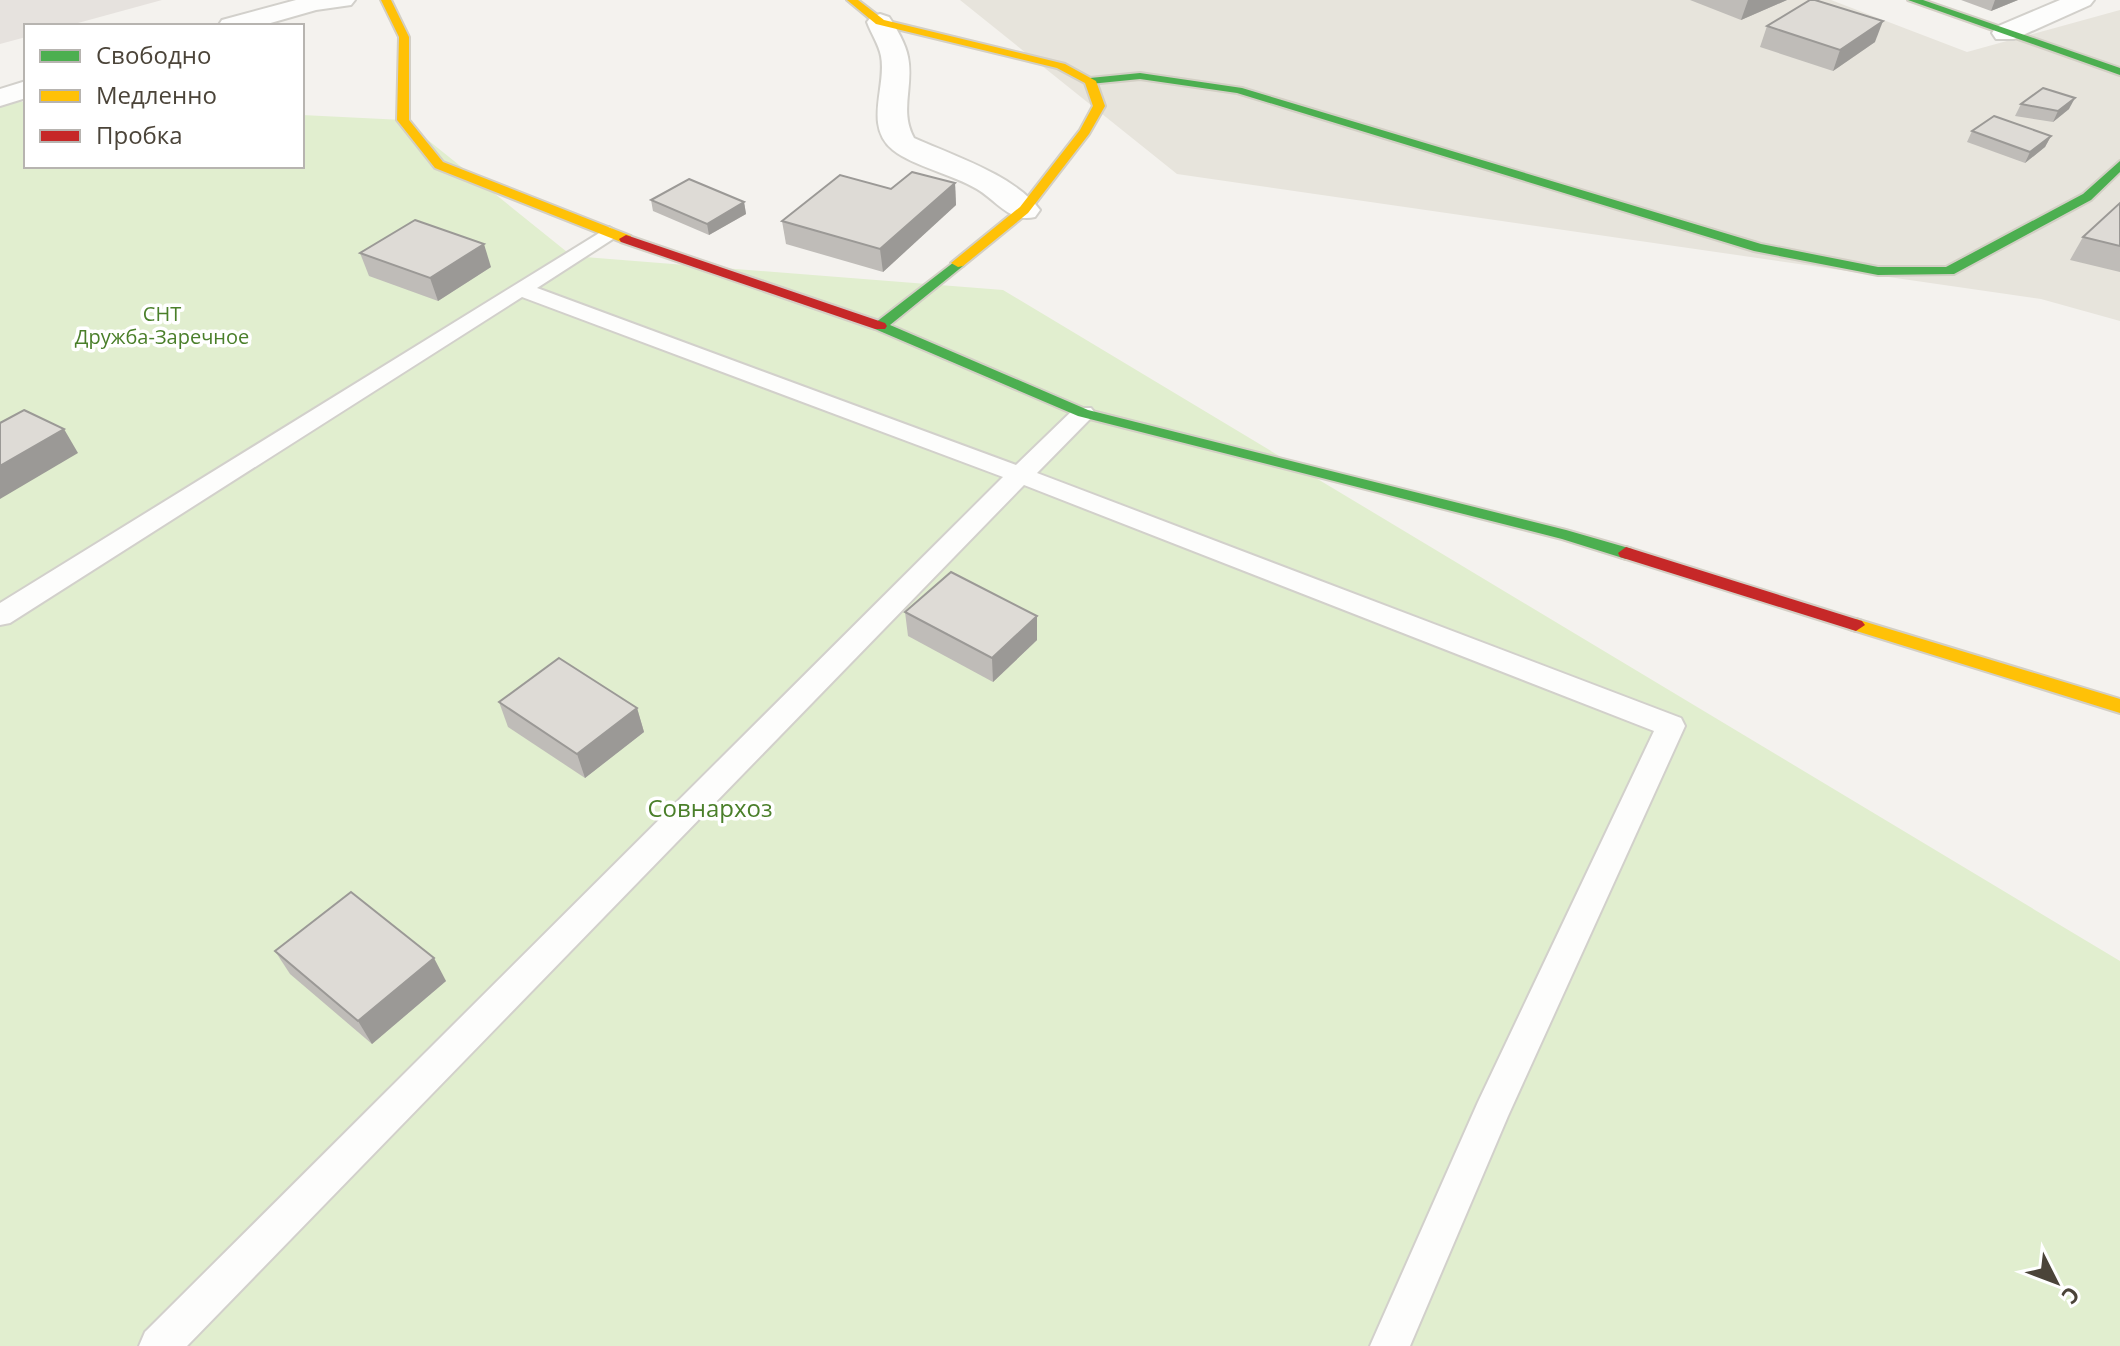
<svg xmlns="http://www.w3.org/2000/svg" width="2120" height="1346" viewBox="0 0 2120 1346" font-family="'Open Sans',sans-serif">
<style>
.residential{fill:#e7e4dc}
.industrial{fill:#e6e2de}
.green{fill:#e1eecf}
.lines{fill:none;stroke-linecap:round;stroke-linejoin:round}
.lane-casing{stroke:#d2d0cb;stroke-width:4}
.street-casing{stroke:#d2d0cb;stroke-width:4}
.fast-casing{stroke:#d3cfc5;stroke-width:4}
.slow-casing{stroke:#d3cfc5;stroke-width:4}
.jam-casing{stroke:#d3cfc5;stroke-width:4}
.lane{fill:#fdfdfc;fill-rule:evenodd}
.street{fill:#fdfdfc;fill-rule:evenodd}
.fast{fill:#4caf50;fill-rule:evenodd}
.slow{fill:#ffc107;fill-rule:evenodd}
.jam{fill:#c62828;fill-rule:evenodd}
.wall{fill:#bfbcb8}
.shaded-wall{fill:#9b9996}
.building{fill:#dedbd6;stroke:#9b9996;stroke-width:2}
.labels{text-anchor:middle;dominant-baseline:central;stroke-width:7;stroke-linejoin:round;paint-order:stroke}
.far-park-label{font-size:20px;fill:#4a7f2a;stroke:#fff}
.park-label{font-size:24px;fill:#4a7f2a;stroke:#fff}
</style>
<rect width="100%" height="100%" fill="#f4f2ee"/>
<!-- residential -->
<polygon class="residential" points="960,0 1831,0 1967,52 2120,10 2120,321 2041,299 1177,174"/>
<!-- industrial -->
<polygon class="industrial" points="0,0 162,0 67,26 26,26 26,37 0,44"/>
<!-- green -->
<polygon class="green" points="0,100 26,102 26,166 302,166 302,115 403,120 572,256 1003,290 2120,961 2120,1346 0,1346"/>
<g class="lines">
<!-- lane casing -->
<g class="lane-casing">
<polygon id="lane" points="609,227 619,233 616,237 537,288 1016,465 1075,408 1091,408 1095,413 1091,418 1037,473 1681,718 1685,726 1508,1116 1410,1346 1370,1346 1478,1102 1654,731 1024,485 187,1346 139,1346 145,1332 1003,477 522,297 10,623 0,625 0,603"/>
</g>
<!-- street casing -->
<g class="street-casing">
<g id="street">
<polygon points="296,0 355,0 351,5 316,10 260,26 218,26 222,20"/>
<polygon points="2060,0 2094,0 2090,5 2014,39 1996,39 1992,33 1996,27"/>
<path d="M 880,14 L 889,17 C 896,27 906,45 908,57 C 914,86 899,111 914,138 C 952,155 1016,176 1040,210 L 1035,217 C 1010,223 997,201 977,189 C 954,175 913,166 893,150 C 863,126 887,86 881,56 C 879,45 871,33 867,22 L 871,17 Z"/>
<polygon points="26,81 26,98 0,106 0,89"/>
</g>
</g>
<!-- fast casing -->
<g class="fast-casing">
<g id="fast">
<polygon points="1908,0 1923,0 2120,68 2120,75"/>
<polygon points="1140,73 1242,88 1761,244 1878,267 1946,267 2083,194 2120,161 2120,172 2091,200 1954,274 1878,275 1754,251 1237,93 1140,79 1090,84 1084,81 1090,78"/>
<polygon points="958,259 965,263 963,266 890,325 1088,410 1566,530 1632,549 1634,553 1626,559 1562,539 1078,416 875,329 875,323"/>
</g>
</g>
<!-- slow casing -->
<g class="slow-casing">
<g id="slow">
<polygon points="381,0 391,0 409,37 409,120 443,162 631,236 631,242 621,242 435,168 397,120 399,37"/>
<polygon points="847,0 858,0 884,20 1065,64 1096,81 1105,106 1089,134 1028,213 963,266 958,267 951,263 1020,207 1080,130 1093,106 1085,83 1057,68 876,24"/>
<polygon points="1856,619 2120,699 2120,713 1850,629 1847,625 1850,621"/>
</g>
</g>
<!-- jam casing -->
<g class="jam-casing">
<g id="jam">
<polygon points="626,235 885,323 887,326 885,329 875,329 621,242 619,239"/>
<polygon points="1626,547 1862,621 1865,625 1856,631 1620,557 1618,553"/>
</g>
</g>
<!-- lane -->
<use href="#lane" class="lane"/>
<!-- street -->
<use href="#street" class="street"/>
<!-- fast -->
<use href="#fast" class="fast"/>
<!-- slow -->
<use href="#slow" class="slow"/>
<!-- jam -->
<use href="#jam" class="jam"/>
</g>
<!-- wall -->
<g class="wall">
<polygon points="1690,0 1787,0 1741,20"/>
<polygon points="1961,0 2018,0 1991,11"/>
<polygon points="1767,26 1875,42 1833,71 1760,47"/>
<polygon points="2021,104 2069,109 2053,122 2015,116"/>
<polygon points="1972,131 2051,136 2045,147 2025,163 1967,142"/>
<polygon points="955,183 956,205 883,272 786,244 782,221 891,189"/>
<polygon points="651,200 744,202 746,214 709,235 653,211"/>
<polygon points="2120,203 2120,272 2070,260 2083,237"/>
<polygon points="360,253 491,267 438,301 369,276"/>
<polygon points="905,612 1037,616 1037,640 993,682 908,636"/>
<polygon points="499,702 637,708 644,732 585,778 508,727"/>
<polygon points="275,951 446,981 372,1044 290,974"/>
</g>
<!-- shaded-wall -->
<g class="shaded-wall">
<polygon points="1748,0 1787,0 1741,20"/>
<polygon points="1995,0 2018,0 1991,11"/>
<polygon points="1883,21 1875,42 1833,71 1840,50"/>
<polygon points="2075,98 2069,109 2053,122 2058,111"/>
<polygon points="2051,136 2045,147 2025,163 2030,152"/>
<polygon points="955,183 956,205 883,272 880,249"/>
<polygon points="744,202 746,214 709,235 707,224"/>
<polygon points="484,244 491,267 438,301 430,278"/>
<polygon points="64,429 78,453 0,499 0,466"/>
<polygon points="1037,616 1037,640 993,682 992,658"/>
<polygon points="637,708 644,732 585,778 577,754"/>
<polygon points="434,958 446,981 372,1044 358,1021"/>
</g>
<!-- building -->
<g class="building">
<polygon points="1810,0 1815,0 1883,21 1840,50 1767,26"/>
<polygon points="2043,88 2075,98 2058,111 2021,104"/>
<polygon points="1994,116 2051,136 2030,152 1972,131"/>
<polygon points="912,172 955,183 880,249 782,221 840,175 891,189"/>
<polygon points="689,179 744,202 707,224 651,200"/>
<polygon points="2120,203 2120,246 2083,237"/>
<polygon points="415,220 484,244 430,278 360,253"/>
<polygon points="24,410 64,429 0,466 0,423"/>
<polygon points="951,572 1037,616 992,658 905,612"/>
<polygon points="559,658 637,708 577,754 499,702"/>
<polygon points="351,892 434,958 358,1021 275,951"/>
</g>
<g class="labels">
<!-- far-park labels -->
<g class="far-park-label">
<text x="162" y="313">СНТ<tspan x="162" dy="23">Дружба-Заречное</tspan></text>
</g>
<!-- park labels -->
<g class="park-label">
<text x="710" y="807">Совнархоз</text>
</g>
</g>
<!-- legend -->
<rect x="24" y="24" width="280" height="144" fill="#ffffff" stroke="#b7b4b0" stroke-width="2"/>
<rect x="40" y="50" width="40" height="12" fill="#4caf50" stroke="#b7b4b0" stroke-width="2"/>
<text x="96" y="64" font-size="24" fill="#4b4439">Свободно</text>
<rect x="40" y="90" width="40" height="12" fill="#ffc107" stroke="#b7b4b0" stroke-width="2"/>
<text x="96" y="104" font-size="24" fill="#4b4439">Медленно</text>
<rect x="40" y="130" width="40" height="12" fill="#c62828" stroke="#b7b4b0" stroke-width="2"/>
<text x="96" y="144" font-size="24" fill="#4b4439">Пробка</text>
<!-- north arrow -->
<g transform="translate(2056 1282) rotate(132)" stroke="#ffffff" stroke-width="6" paint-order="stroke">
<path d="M0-6L14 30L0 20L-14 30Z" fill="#4b4439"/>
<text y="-12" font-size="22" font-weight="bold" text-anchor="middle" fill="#4b4439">С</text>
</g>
</svg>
